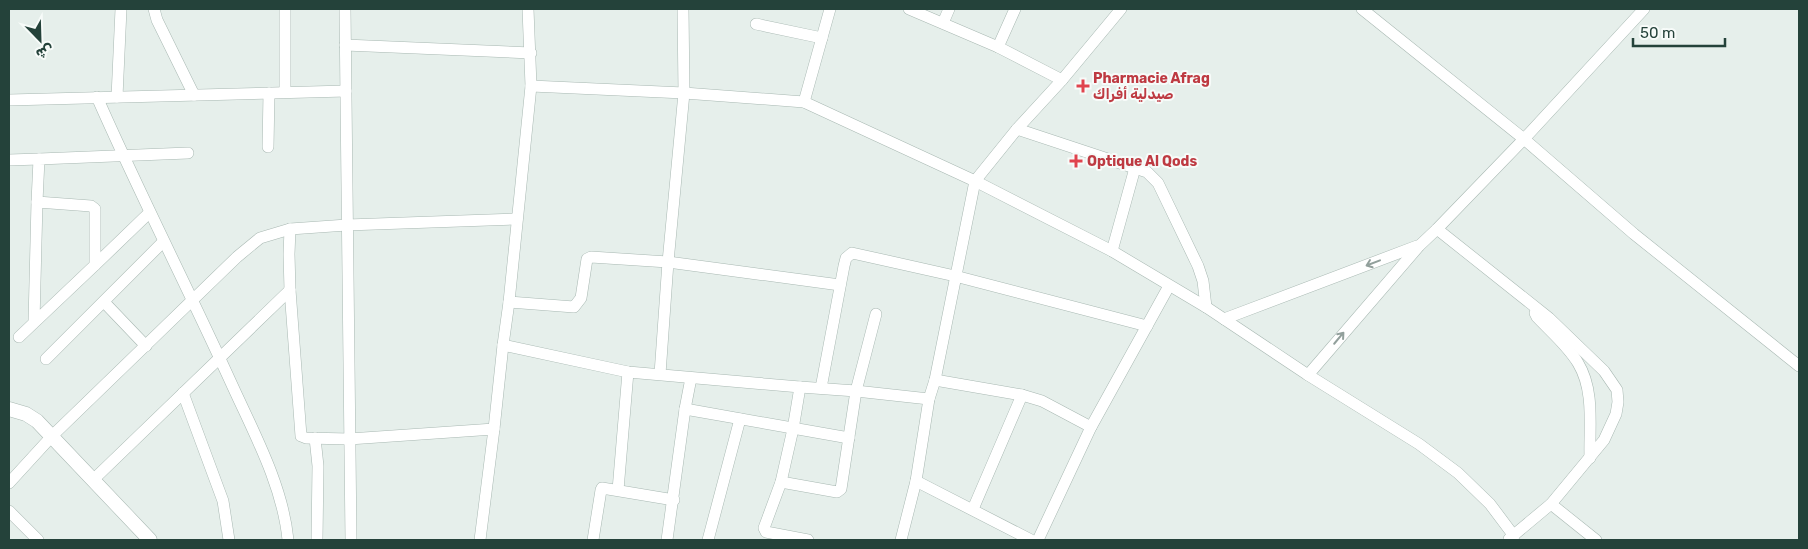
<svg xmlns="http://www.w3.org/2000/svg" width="1808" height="549" viewBox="0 0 1808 549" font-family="Rubik,'Noto Sans Arabic',sans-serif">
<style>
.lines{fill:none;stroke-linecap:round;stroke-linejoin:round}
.minor-casing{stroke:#a8b8b2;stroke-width:12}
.tertiary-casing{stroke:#a8b8b2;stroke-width:15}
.minor{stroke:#fff;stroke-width:11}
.tertiary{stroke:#fff;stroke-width:14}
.oneway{stroke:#92a09c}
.health-dot{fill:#e0444e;stroke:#f7fbf9;stroke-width:2}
.labels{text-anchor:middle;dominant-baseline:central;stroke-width:4;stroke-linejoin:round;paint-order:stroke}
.health-label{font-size:14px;font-weight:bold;fill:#be3a42;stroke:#f7fbf9;text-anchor:start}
</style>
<rect width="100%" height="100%" fill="#e6efeb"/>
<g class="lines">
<!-- minor casing -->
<g class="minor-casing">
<g id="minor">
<polyline points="154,9 157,20 194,95"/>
<polyline points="285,9 285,92"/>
<polyline points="345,9 351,540"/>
<polyline points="909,9 998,47 1062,80"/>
<polyline points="1362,9 1524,139 1634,234 1799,366"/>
<polyline points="943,23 949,9"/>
<polyline points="756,24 822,38"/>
<polyline points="345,45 531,53"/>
<polyline points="998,47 1015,9"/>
<polyline points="531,86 684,93 804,102 975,181 1112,251 1206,307 1308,375 1419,444 1458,473 1490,504 1514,536"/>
<path d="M 97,97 C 140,195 189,290 233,387 C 255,435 283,487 288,540"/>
<polyline points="117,97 121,9"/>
<polyline points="9,100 346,91"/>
<polyline points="804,102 830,9"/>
<polyline points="1017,129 1147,172 1158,183 1198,266 1203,281 1206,307"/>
<polyline points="268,147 269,93"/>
<polyline points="9,160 39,159"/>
<polyline points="37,202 39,159 188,153"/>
<polyline points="290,229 289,254 290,290 301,436 306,438 349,439 494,429"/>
<polyline points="1437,229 1549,318 1604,371 1617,390 1618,402 1616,414 1604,440 1551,504 1509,539"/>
<polyline points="1112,251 1135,168"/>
<polyline points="95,265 149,213"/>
<polyline points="104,302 146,346"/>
<polyline points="509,302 574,307 581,298 587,259 591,257 668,262 840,285"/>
<path d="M 1535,313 L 1537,317 C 1551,332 1567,345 1578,363 C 1595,391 1589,427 1590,458"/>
<polyline points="1224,319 1417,246"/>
<polyline points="19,337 95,265 95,209 91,206 37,202 34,322"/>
<polyline points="503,345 628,372 800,387 856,391 929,399"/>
<polyline points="46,359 163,242"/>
<polyline points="660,374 668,262 684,93 683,9"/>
<polyline points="1308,375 1419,246 1437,229 1524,139 1644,9"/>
<polyline points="935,380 1022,395 1042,401 1091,427"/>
<polyline points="800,387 793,429 781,482 764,528 766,532 808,540"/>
<polyline points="821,388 844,266 846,258 852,253 955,276 1147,326"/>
<polyline points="183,393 223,501 229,540"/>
<polyline points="685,409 849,438"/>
<polyline points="315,438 318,466 317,540"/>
<polyline points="93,480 290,290"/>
<polyline points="916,481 1031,540"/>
<polyline points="781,482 837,492 841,489 856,391 876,314"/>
<polyline points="9,483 52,436 237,257 260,238 290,229 347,225 517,219"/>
<polyline points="618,490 628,372"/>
<polyline points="1551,504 1596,540"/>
<polyline points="973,509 1022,395"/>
<polyline points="9,511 38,540"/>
<polyline points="480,540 494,429 503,345 509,302 531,86 528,9"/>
<polyline points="593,540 601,490 602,488 674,500"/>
<polyline points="667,540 685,409 691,378"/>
<polyline points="708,540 740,419"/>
<polyline points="901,540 916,481 929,399 935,380 975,181 1017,129 1062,80 1121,9"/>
<polyline points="1038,540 1091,427 1169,286"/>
</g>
</g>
<!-- tertiary casing -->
<g class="tertiary-casing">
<polyline id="tertiary" points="9,409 26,414 37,421 150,540"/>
</g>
<!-- minor -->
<use href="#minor" class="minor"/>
<!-- tertiary -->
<use href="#tertiary" class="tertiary"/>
</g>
<!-- one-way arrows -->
<defs><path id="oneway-shaft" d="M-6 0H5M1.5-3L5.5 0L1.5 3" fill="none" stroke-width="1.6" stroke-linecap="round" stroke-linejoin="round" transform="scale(1.25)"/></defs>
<g class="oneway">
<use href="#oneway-shaft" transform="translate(1373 263) rotate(159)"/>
<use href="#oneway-shaft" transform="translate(1339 338) rotate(-50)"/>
</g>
<!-- markers -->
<g class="health-dot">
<path d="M1080.5 78.5h5v5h5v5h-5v5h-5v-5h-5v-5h5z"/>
<path d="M1073.5 153.5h5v5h5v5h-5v5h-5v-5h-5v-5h5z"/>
</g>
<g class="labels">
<!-- health labels -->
<g class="health-label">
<text x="1093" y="78">Pharmacie Afrag<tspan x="1093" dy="16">صيدلية أفراك</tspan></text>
<text x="1087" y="161">Optique Al Qods</text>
</g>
</g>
<!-- border -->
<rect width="1808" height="549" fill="none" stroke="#24423a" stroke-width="20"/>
<!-- north arrow -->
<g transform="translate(40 40) rotate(157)" stroke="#f7fbf9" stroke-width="4" paint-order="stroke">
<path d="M0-4L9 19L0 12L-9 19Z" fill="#24423a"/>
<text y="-8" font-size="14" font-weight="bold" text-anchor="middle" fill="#24423a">ش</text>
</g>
<!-- scale -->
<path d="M1633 38v8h92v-8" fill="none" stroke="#24423a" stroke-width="2.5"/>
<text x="1640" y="38" font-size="15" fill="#24423a" stroke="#f7fbf9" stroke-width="4" paint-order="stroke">50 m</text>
</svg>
